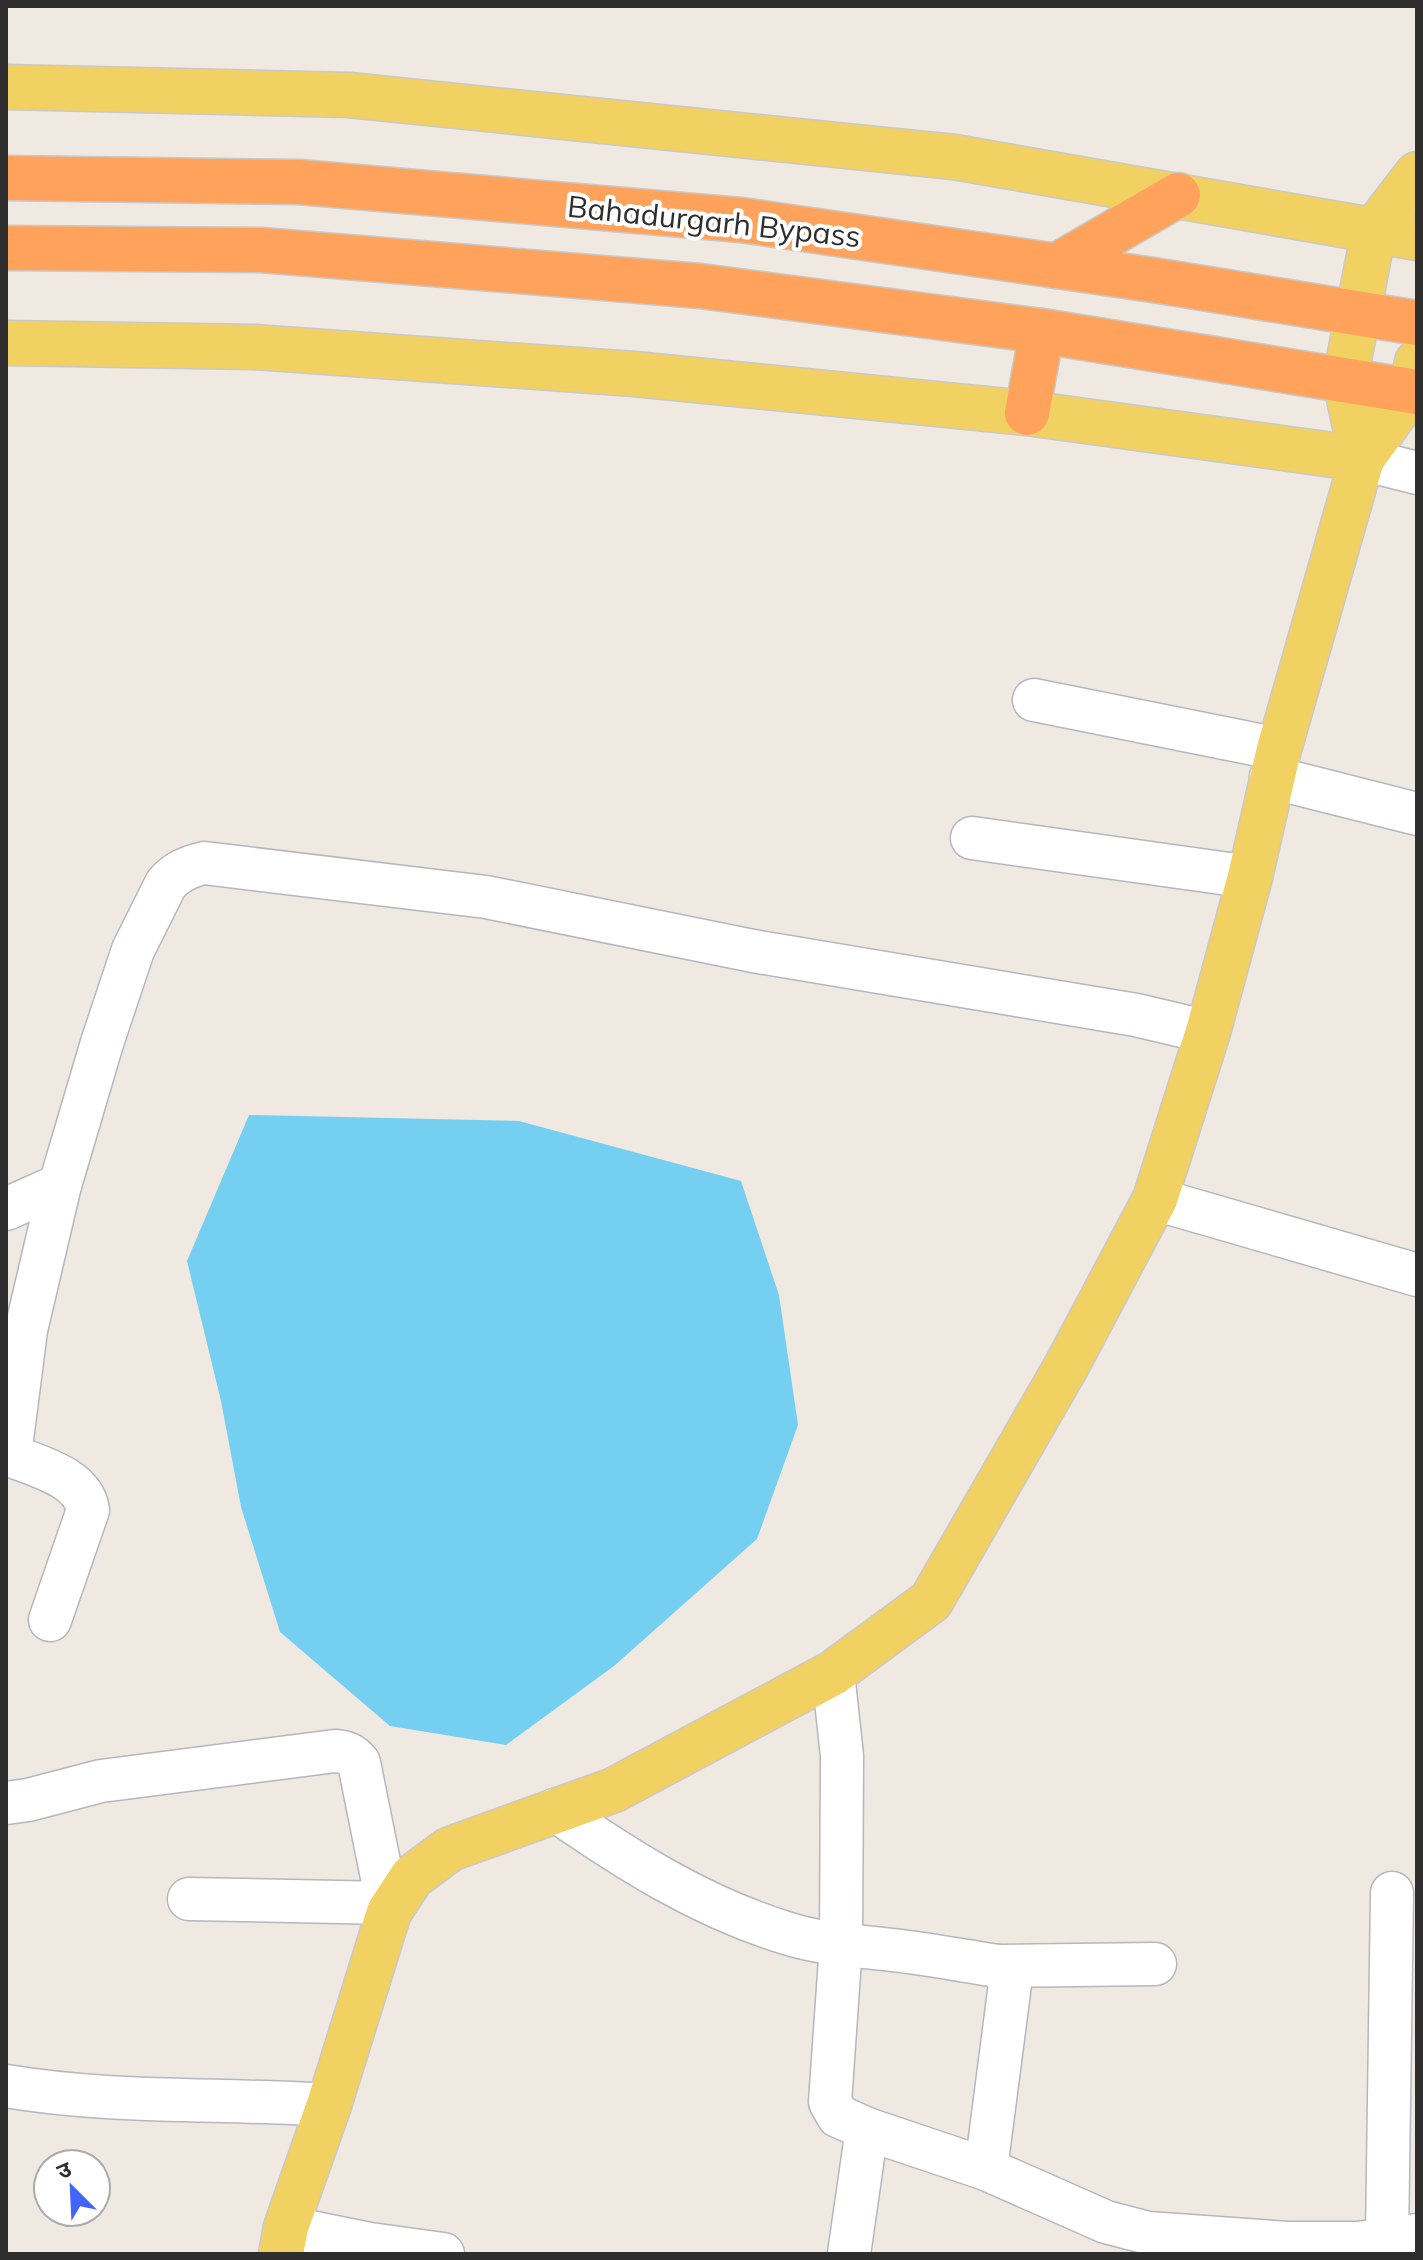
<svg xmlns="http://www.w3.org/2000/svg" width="1423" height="2260" viewBox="0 0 1423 2260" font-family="Mulish,'Noto Sans Devanagari',sans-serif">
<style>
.water{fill:#75cff0}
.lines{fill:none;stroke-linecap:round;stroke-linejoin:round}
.minor-casing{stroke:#b4b7c1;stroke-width:45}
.major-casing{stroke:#c9c9c9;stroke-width:47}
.highway-casing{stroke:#c9c9c9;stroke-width:47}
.minor{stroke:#fff;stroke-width:42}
.major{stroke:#f2d163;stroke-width:44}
.highway{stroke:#ffa35c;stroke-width:44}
.labels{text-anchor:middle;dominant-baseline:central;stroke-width:8;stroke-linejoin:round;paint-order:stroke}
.street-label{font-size:30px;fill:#2e2e2e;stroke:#fff}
</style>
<rect width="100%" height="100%" fill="#efe9e1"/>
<!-- water -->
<polygon class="water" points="249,1115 519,1121 741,1181 779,1295 798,1425 757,1539 614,1666 506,1745 390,1726 280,1632 241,1507 221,1401 187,1261"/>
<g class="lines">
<!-- minor casing -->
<g class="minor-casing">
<g id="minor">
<polyline points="1362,459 1417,473"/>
<polyline points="1034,700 1279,749"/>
<polyline points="1271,777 1417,814"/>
<polyline points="972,838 1250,877"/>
<polyline points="1155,1199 1417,1275"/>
<polyline points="6,1209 60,1185"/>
<path d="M 7,1454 C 35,1466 83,1476 88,1510 L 50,1620"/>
<path d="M 6,1455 L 11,1447 L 26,1330 L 60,1185 L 102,1043 L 133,950 L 166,884 C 176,872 188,867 204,863 L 486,897 L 753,951 L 1136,1015 L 1208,1032"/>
<polyline points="833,1673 842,1756 841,1945 830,2102 838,2116 867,2129 849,2254"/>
<path d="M 6,1803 L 28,1800 L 101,1781 L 335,1751 C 346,1752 352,1754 359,1763 L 389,1912"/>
<path d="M 555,1810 C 627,1860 701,1907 786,1933 C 823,1945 862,1946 901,1951 C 933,1955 965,1961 998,1966 L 1004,1971 L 1010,1984 L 986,2169"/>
<polyline points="189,1899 387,1903"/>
<polyline points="998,1966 1155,1964"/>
<path d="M 6,2086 C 113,2104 221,2098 329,2105"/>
<polyline points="867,2129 986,2169 1106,2222 1148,2233 1288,2243 1358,2243 1417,2235"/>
<polyline points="286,2227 370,2244 443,2254"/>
<polyline points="1387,2239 1392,1893"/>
</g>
</g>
<!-- major casing -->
<g class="major-casing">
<g id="major">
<polyline points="6,87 349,95 954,157 1417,238"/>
<polyline points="6,343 254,347 634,374 1027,413 1362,459"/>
<polyline points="1362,459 1345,380 1374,230 1417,174"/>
<polyline points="281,2254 286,2227 329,2105 389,1912 412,1877 450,1849 614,1790 758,1713 833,1673 931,1601 1067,1365 1155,1199 1208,1032 1250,877 1279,749 1362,459 1411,391 1417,362"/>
</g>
</g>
<!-- highway casing -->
<g class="highway-casing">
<g id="highway">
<polyline points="6,178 299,182 741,220 1153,280 1417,323"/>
<polyline points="6,248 261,250 700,286 1042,331 1417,392"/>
<polyline points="1056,266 1178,195"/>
<polyline points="1027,413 1042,331"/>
</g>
</g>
<!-- minor -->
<use href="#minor" class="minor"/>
<!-- major -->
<use href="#major" class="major"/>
<!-- highway -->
<use href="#highway" class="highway"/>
</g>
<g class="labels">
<!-- street labels -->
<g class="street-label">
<text transform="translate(714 221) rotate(6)">Bahadurgarh Bypass</text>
</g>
</g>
<!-- border -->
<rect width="1423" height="2260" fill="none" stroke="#2e2e2e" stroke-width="16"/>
<!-- north arrow -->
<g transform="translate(72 2188) rotate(336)"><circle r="38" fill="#ffffff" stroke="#ababab" stroke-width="2"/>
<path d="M0-6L14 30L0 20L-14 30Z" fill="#4264fb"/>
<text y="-12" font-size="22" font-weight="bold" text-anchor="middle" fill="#2e2e2e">उ</text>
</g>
</svg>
